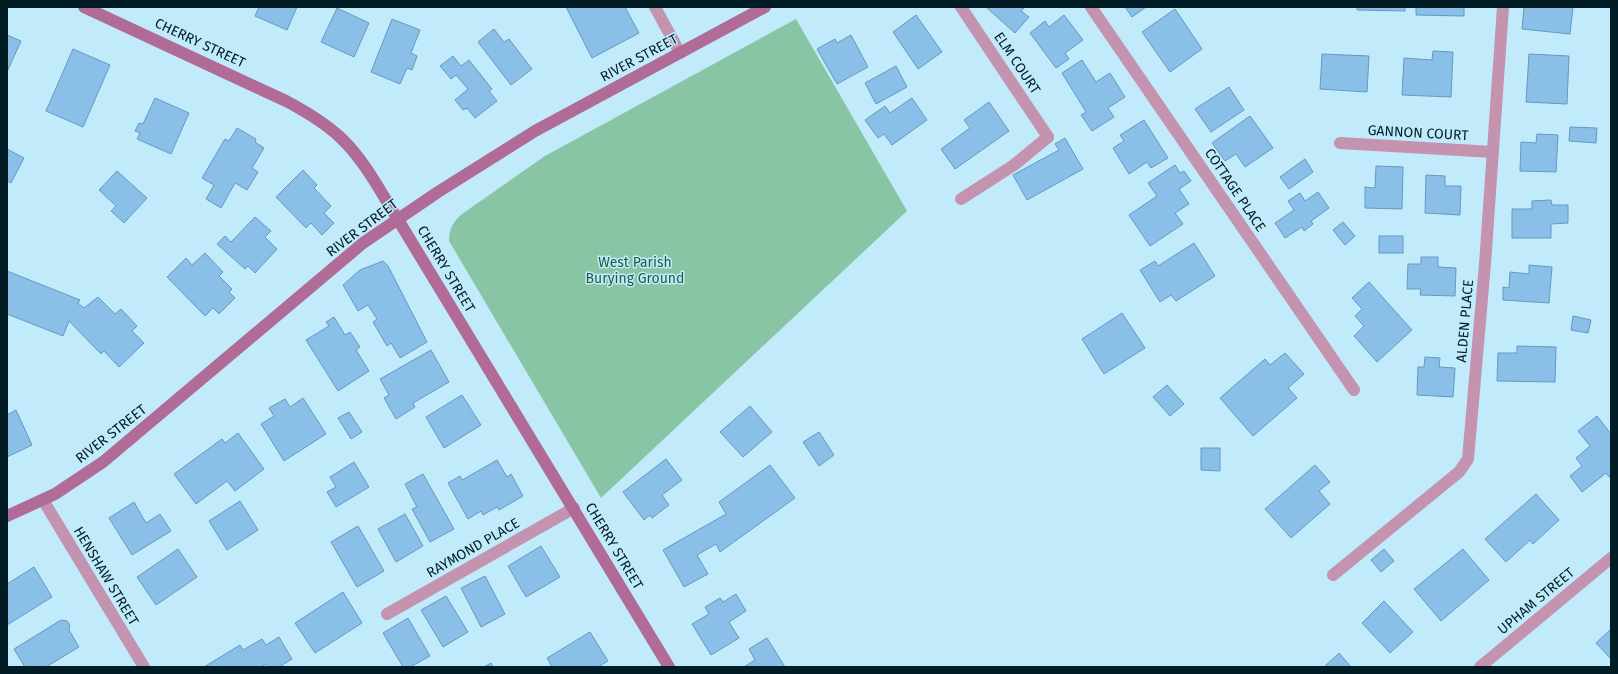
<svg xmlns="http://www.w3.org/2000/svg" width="1618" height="674" viewBox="0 0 1618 674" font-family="'Fira Sans',sans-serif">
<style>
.green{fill:#88c5a5}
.building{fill:#8ac0e8;stroke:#6499c0}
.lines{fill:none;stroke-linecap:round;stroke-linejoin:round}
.lane{stroke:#c393b0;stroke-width:12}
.street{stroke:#c393b0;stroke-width:12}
.secondary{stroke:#b06b97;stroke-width:12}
.labels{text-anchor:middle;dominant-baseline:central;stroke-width:3;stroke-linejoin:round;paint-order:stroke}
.street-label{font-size:14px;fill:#001c25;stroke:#c1ebfa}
.park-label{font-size:14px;fill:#215c42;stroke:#c1ebfa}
</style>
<rect width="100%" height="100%" fill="#c1ebfa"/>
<!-- green -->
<path class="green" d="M 796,19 L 907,211 L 601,498 L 449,241 C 449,228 453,222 462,214 L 545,156 Z"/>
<!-- building -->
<g class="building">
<polygon points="259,7 297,7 287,30 255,16"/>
<polygon points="566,7 625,7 639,33 592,58"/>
<polygon points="986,7 1025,7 1021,11 1029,17 1015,33"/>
<polygon points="1125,7 1146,7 1132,17"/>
<polygon points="1357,7 1405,7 1405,11 1357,10"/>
<polygon points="1416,7 1464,7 1464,16 1416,15"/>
<polygon points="1524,7 1573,7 1570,34 1522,29"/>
<polygon points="337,8 369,23 354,57 321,42"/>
<polygon points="1175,9 1202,49 1170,72 1142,32"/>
<polygon points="916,15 942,52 918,69 893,32"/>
<polygon points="1064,15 1083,40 1065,53 1069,59 1056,68 1030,33 1045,21 1049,27"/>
<polygon points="392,19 420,30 411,53 417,56 412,70 407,68 400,84 371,72"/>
<polygon points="494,29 504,42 509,39 532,69 511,85 478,42"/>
<polygon points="7,35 21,41 7,72"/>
<polygon points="851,35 868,67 837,84 817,49 835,39 837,43"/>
<polygon points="73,49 110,65 83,127 46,111"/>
<polygon points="1433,51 1453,52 1451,97 1402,95 1404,58 1432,60"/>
<polygon points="1322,54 1369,56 1367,92 1320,89"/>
<polygon points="1529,54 1569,56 1567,104 1526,102"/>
<polygon points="453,56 461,66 469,60 492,89 489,91 497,101 475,118 467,108 463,110 455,100 468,89 456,75 451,79 440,66"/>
<polygon points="1082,60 1096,82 1110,73 1125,97 1108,108 1114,117 1092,131 1081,115 1086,112 1062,73"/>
<polygon points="896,66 907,87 876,104 865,83"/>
<polygon points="1229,87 1244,110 1211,132 1195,109"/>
<polygon points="155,98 189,113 171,154 137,139 140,133 135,131 139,123 143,124"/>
<polygon points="912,98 927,120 892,145 884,134 878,138 865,120 885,106 890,113"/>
<polygon points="989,102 1009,131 955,169 941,149 970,128 964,120"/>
<polygon points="1250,116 1273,148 1245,167 1236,154 1225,161 1212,143"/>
<polygon points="1144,120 1168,158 1151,168 1147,162 1129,174 1113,148 1124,141 1120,135"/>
<polygon points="1570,127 1597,128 1596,143 1569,141"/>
<polygon points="237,128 256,139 255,142 264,148 252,168 258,172 247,190 235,183 221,208 206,199 214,185 202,178 225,139 229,141"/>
<polygon points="1537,134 1558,135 1556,172 1520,171 1521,142 1536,143"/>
<polygon points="1065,138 1083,169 1027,200 1013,175 1059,150 1055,144"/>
<polygon points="7,149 24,158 11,183 7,181"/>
<polygon points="1305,159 1313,172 1289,189 1280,177"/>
<polygon points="1175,165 1180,173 1184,171 1191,181 1179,189 1189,204 1175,213 1183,224 1150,246 1129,215 1157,196 1148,183"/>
<polygon points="1376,166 1403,167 1402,209 1365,208 1365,187 1375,188"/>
<polygon points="303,170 317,185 314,188 331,206 324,213 334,223 322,235 311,223 306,228 276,197"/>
<polygon points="117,171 147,198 124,223 111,211 116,206 99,190"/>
<polygon points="1426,175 1445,176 1445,186 1461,186 1460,215 1425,213"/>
<polygon points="1318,192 1329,208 1311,221 1313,224 1304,231 1302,227 1285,238 1275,223 1294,210 1288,201 1300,193 1305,201"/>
<polygon points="1551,200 1552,205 1568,205 1568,223 1551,224 1551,238 1512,238 1512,209 1532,209 1532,201"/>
<polygon points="255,217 271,231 265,237 277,249 255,273 248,266 245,269 217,244 225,236 231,242"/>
<polygon points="1343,222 1355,236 1345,245 1333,230"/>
<rect x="1379" y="236" width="24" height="17"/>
<polygon points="1194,243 1215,276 1176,301 1171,295 1160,302 1140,270 1155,261 1158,266"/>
<polygon points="205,253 223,272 219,276 232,289 229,292 235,298 219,314 213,308 205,316 167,277 186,258 192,265"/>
<polygon points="1421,257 1438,257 1438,267 1456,268 1455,296 1420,295 1421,289 1407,289 1408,264 1421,264"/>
<polygon points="383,261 388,266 427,342 400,358 391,343 387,346 373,322 377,319 368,305 358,311 343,285 360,270"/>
<polygon points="1529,265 1552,267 1549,303 1503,300 1503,287 1509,288 1510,272 1529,274"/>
<polygon points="7,271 80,300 78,303 84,308 98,297 115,314 121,309 137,326 132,331 144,343 119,367 104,351 101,354 69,321 63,336 7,314"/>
<polygon points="1369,282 1412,330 1377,362 1354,336 1364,326 1355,316 1362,309 1352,298"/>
<polygon points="1122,313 1145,348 1104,374 1082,339"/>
<polygon points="1573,316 1591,320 1588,333 1571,330"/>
<polygon points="334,317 345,335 350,332 360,347 356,350 369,371 338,391 306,340 329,326 326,322"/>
<polygon points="1517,346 1556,347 1555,382 1497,381 1498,353 1517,353"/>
<polygon points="431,350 449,382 413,403 415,407 396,419 384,398 389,395 380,379"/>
<polygon points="1285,353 1304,374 1288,388 1297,398 1253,436 1220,398 1265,359 1270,365"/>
<polygon points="1425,357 1440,358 1439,367 1455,368 1453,397 1417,395 1418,367 1424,367"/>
<polygon points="1167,385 1184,404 1170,416 1153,397"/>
<polygon points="462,395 481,425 444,448 426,417"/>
<polygon points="303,398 326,434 284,461 261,424 274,416 269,408 285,399 290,407"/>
<polygon points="750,406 772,432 743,457 720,432"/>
<polygon points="16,410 32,445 7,457 7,415"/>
<polygon points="349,412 362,432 351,439 338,418"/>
<polygon points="1597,416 1611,434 1611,475 1609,477 1606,473 1582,492 1570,476 1582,466 1576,458 1590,446 1578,431"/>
<polygon points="819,432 834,455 819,466 803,442"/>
<polygon points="238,433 264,469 235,491 227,481 196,504 174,474 222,439 225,443"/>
<polygon points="1201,448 1220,448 1220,471 1201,470"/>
<polygon points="666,459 682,480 662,495 669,505 652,518 650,515 644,520 623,492"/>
<polygon points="497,460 507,477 511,474 523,496 499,510 497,507 483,515 481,511 468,519 448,483 460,476 462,480"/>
<polygon points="354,462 369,487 336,507 327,492 336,487 330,477"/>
<polygon points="770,465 795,498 720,552 716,544 697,555 708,574 684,587 663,550 726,514 719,502"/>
<polygon points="1315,465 1330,482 1319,491 1330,504 1291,538 1265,509"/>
<polygon points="423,474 454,529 430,542 412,509 417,507 405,484"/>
<polygon points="1536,494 1559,520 1533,544 1530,540 1506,562 1485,539"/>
<polygon points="240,501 258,530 227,550 209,521"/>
<polygon points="134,502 146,523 160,514 171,531 132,555 109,518"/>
<polygon points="405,514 423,546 396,562 378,529"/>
<polygon points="358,526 384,571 357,587 331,542"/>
<polygon points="541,546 560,577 526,597 508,566"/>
<polygon points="178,549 197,577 156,605 137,577"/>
<polygon points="1384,549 1394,561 1381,572 1371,560"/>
<polygon points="1463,549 1489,580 1441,621 1414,589"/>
<polygon points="34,567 52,597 7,625 7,584"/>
<polygon points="485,576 505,614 481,627 461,588"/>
<polygon points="343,592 362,623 315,653 295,623"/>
<polygon points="736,594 746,611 729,622 739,638 711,655 692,624 709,614 705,607 720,598 723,602"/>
<polygon points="446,596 468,632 443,647 421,610"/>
<polygon points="1384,601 1413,632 1390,653 1362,623"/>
<polygon points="408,618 430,656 410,667 403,667 383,633"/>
<polygon points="61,620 67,621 70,625 69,630 79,647 46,667 25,667 14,649"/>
<polygon points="1611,629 1611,659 1596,643"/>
<polygon points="590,632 608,661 598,667 552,667 547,658"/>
<polygon points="279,637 292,659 279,667 268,667 266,664 261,667 204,667 240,645 243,650 262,639 266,645"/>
<polygon points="767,638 785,667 744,667 755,660 749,649"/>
<polygon points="1339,653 1351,667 1324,667"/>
<polygon points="491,663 493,667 484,667"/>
</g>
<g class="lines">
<!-- lane -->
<g class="lane">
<polyline points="655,7 680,53"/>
<polyline points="961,199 1014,165 1048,137"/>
</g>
<!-- street -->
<g class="street">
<polyline points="961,7 1048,137"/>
<polyline points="1091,7 1354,390"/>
<polyline points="1340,143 1493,152"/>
<polyline points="43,500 144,667"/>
<polyline points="1333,575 1459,472 1468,459 1485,264 1503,7"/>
<polyline points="387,614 574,508"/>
<polyline points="1480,667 1611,558"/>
</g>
<!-- secondary -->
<g class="secondary">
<path d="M 84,7 L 286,101 C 305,111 325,123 341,138 C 365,161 380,191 397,218 L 669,667"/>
<polyline points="7,516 55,494 103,462 363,243 438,192 535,131 765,7"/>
</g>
</g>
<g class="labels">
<!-- street labels -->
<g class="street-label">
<text transform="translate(200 43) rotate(25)">CHERRY STREET</text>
<text transform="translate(639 58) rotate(-28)">RIVER STREET</text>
<text transform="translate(1017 63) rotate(56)">ELM COURT</text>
<text transform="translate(1418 133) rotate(3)">GANNON COURT</text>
<text transform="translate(1235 190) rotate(56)">COTTAGE PLACE</text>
<text transform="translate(362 228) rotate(-37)">RIVER STREET</text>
<text transform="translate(446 269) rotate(59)">CHERRY STREET</text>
<text transform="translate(1465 321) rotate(-85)">ALDEN PLACE</text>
<text transform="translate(111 434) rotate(-38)">RIVER STREET</text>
<text transform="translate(614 546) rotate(59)">CHERRY STREET</text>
<text transform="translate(473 548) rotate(-30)">RAYMOND PLACE</text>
<text transform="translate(106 576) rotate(59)">HENSHAW STREET</text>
<text transform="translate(1536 601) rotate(-40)">UPHAM STREET</text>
</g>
<!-- park labels -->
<g class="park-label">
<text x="635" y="262">West Parish<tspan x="635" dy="16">Burying Ground</tspan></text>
</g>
</g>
<!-- border -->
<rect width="1618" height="674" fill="none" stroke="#001c25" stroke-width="16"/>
</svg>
